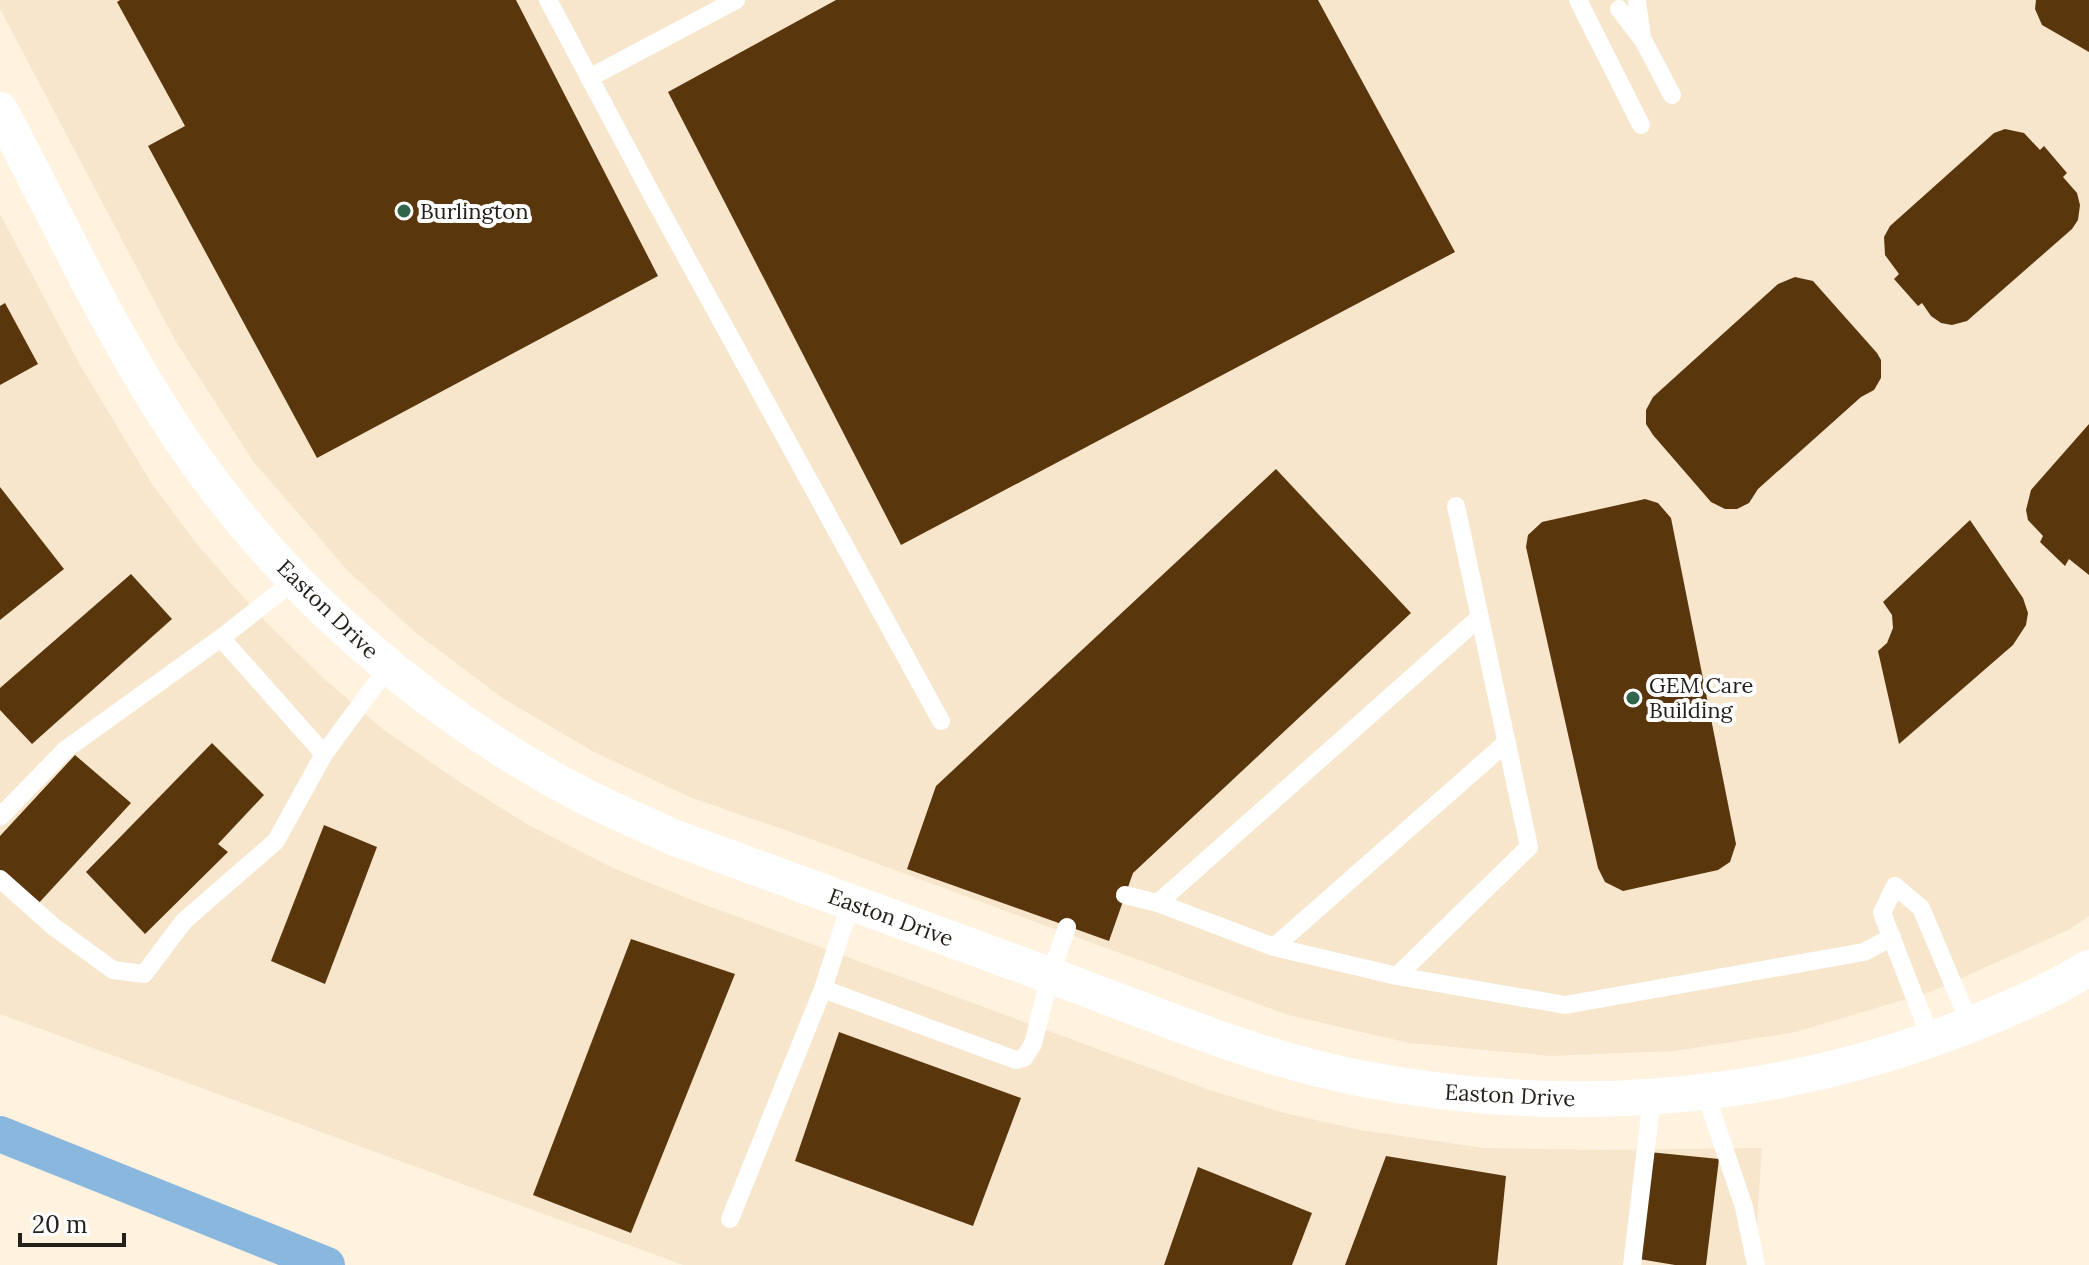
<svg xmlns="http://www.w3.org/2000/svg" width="2089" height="1265" viewBox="0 0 2089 1265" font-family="Lora,serif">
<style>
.built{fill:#f7e6cc}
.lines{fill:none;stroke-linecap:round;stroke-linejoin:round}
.canal{stroke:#8ab7de;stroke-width:36}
.building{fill:#5a360d}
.service{stroke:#fff;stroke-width:18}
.minor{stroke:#fff;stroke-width:36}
.poi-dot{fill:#2f654b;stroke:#fff;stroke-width:3}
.labels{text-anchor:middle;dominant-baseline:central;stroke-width:8;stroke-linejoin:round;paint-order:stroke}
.poi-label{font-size:22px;fill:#25211a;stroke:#fff;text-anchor:start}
.street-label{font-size:22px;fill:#25211a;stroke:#fff}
</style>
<rect width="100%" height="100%" fill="#fff2df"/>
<!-- built -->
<g class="built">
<polygon points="0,0 2089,0 2089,916 2070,929 1933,991 1796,1032 1674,1051 1550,1056 1409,1043 1288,1015 811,839 692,798 594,752 501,697 415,632 348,571 253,461 175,340 0,9"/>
<polygon points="0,214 80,365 152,484 196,543 257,613 324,679 384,730 458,781 525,823 613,868 692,900 1207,1089 1281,1112 1360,1130 1485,1148 1604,1150 1762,1148 1754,1265 683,1265 0,1014"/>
</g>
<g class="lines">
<!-- canal -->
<polyline class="canal" points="0,1134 327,1265"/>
</g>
<!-- building -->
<g class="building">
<polygon points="120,0 516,0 658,276 317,458 148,146 185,126 117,2"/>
<polygon points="836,0 1318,0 1455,252 901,545 668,92"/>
<polygon points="2036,0 2089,0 2089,52 2042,25 2035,9"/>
<polygon points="2005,129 2024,133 2040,150 2044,146 2067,173 2063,177 2077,193 2080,205 2078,220 2072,229 1967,321 1952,325 1941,323 1931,316 1922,303 1918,306 1894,279 1899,274 1885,255 1884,237 1890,226 1994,133"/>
<polygon points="1795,277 1813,281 1877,353 1881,360 1881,378 1874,390 1861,397 1758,489 1749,503 1737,509 1725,509 1711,502 1653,435 1646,424 1646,410 1653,397 1778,284"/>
<polygon points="5,303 38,364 0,385 0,306"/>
<polygon points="2089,424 2089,575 2069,559 2065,566 2040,542 2043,536 2028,520 2026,510 2031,490"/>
<polygon points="1276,469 1411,613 1133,873 1109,941 907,869 936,786"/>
<polygon points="0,487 64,569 0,620"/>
<polygon points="1645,499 1658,503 1671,518 1736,844 1730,862 1718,870 1623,891 1605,882 1598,868 1526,547 1528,535 1542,522"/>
<polygon points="1970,520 2023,598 2028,613 2026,625 2013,645 1899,744 1878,651 1887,643 1893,628 1892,615 1883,602"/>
<polygon points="131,574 172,619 32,744 0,710 0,688"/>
<polygon points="212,743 264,795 218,844 228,852 145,934 86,872"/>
<polygon points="75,755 131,803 37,905 0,870 0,836"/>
<polygon points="324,825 377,847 325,984 271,961"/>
<polygon points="631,939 735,974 631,1233 533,1195"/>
<polygon points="839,1032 1021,1098 973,1226 795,1161"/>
<polygon points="1649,1152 1719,1159 1706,1265 1675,1265 1633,1258"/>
<polygon points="1386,1156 1506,1176 1497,1265 1345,1265"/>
<polygon points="1198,1167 1312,1213 1292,1265 1164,1265"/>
</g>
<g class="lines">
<!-- service -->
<g class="service">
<polyline points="548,0 651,193 941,721"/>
<polyline points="1578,0 1641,125"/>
<polyline points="1637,2 1642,37"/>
<polyline points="1619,9 1643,40 1672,95"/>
<polyline points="589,78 736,0"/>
<polyline points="1456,506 1529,847 1397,976 1565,1005 1864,952 1892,937"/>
<polyline points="295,580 221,638 324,754 389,666"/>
<polyline points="0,817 65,750 221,638"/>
<polyline points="0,879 54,927 113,970 144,974 184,921 276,841 324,754"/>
<polyline points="1125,895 1158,903"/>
<polyline points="1274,947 1507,742"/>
<polyline points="1397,976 1274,947 1158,903 1480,617"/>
<polyline points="823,989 1016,1060 1024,1058 1033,1044 1050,976 1067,927"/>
<polyline points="1931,1039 1882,913 1895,886 1921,908 1970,1024"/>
<polyline points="1705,1092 1744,1207 1756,1265"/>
<polyline points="730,1219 823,989 851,902"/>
<polyline points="1632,1265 1652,1098"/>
</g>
<!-- minor -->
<path class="minor" d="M 0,110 C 60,223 114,342 187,448 C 287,593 426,713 582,795 C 611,810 641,822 670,836 C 806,885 941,935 1076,985 C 1169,1020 1262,1059 1359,1078 C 1558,1117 1764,1103 1954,1031 C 2000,1013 2046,994 2089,968"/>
</g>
<!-- markers -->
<g class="poi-dot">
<circle cx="404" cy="211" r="8"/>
<circle cx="1633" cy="698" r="8"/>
</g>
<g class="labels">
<!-- poi labels -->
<g class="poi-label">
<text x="420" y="211">Burlington</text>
<text x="1649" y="685">GEM Care<tspan x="1649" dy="25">Building</tspan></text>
</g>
<!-- street labels -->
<g class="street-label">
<text transform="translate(328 609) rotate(44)">Easton Drive</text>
<text transform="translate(891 917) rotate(20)">Easton Drive</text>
<text transform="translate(1510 1095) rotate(3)">Easton Drive</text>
</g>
</g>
<!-- scale -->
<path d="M20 1233v12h104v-12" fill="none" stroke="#25211a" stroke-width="4"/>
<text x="32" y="1233" font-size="24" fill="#25211a" stroke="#ffffff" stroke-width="6" paint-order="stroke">20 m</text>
</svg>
